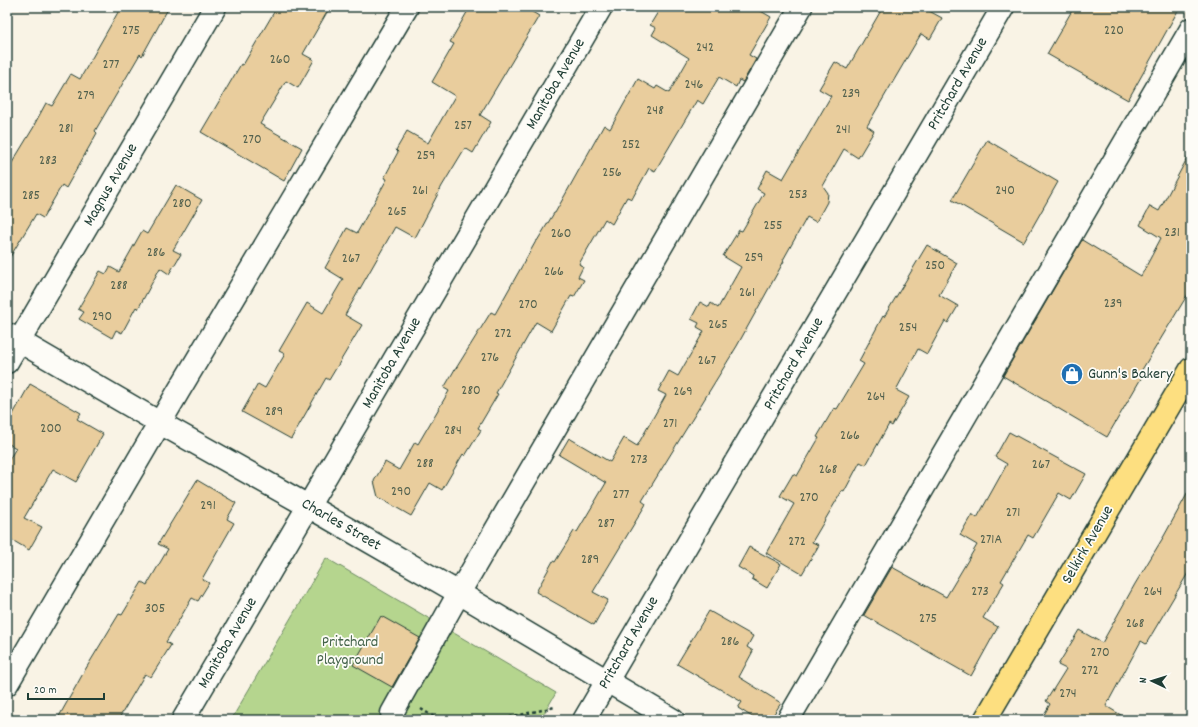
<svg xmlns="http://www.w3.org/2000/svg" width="1198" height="727" viewBox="0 0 1198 727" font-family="Dekko,sans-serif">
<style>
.green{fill:#b5d58e;stroke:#6a8961}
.building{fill:#e9cd9d;stroke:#1f3d34}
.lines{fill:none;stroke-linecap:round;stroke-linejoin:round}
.minor-casing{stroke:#1f3d34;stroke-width:25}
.major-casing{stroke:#1f3d34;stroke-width:25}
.path{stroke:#1f3d34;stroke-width:2.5;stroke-dasharray:3 3;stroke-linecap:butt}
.minor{stroke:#fdfcf7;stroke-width:22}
.major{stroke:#fddf80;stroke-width:22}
.labels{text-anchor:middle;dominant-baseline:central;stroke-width:3.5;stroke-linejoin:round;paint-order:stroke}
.number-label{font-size:14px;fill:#52614e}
.street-label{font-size:16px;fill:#1f3d34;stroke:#fdfcf7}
.poi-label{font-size:16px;fill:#1f3d34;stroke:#fdfcf7;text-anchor:start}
.park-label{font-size:16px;fill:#44634a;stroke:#fdfcf7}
</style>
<rect width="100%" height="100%" fill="#f9f3e5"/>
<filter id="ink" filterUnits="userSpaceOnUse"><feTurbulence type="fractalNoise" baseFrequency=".025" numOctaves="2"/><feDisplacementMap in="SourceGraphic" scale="8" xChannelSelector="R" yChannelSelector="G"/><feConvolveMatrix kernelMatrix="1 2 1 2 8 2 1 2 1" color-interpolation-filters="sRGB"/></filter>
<g filter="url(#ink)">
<!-- green -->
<polygon class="green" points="326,558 556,693 540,720 231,720"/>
<!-- building -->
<g class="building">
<polygon points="121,7 169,7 142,56 140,54 95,131 97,133 66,188 62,185 43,218 36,214 7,262 7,171 35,125 34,125 46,103 52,106 71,74 80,79"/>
<polygon points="277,7 330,7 303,54 314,60 298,88 286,81 260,124 302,148 284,181 201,132 241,64 243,65"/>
<polygon points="470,7 524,7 539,16 480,115 491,122 473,153 465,148 442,186 415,238 395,227 345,315 362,325 329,380 326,378 291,439 242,412 258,384 265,388 285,354 279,351 307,303 323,313 343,279 325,268 347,228 357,233 387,179 384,178 398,152 396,150 407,131 428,143 455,96 432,82 454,44 450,42"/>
<polygon points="661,7 754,7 771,17 749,55 756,59 743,82 739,80 736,87 719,77 703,104 697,100 655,171 649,168 632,199 627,197 612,224 605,219 579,264 583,267 578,277 584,280 574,297 571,296 551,331 536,322 496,393 498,394 478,428 481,430 465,456 463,454 442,490 430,483 411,516 378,497 374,481 385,462 399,470 415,442 418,444 449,391 444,388 455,369 455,370 491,312 495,314 536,241 537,241 554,213 555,213 604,125 610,129 638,79 655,89 657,86 669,93 689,58 652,35 656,28 650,25"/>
<polygon points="883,7 922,7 942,18 930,39 921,34 867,126 874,131 858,158 844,149 823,186 828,193 827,202 816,222 807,217 783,260 784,261 737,346 642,501 646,504 593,592 608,600 594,625 536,592 553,561 555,562 574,531 577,532 606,483 559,455 569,438 610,462 624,438 637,446 666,395 658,391 669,371 678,376 704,331 697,327 699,323 691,319 700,302 709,307 711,303 718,308 741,267 723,256 739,230 742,231 764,193 757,189 767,170 783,179 831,96 819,89 835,62 847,69"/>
<polygon points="1074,7 1180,7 1128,100 1047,54"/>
<polygon points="987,140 1058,182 1024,242 952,200"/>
<polygon points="1191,151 1191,289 1140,373 1143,375 1107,437 1003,376 1082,240 1141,276 1161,238 1140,225 1150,206 1159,211"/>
<polygon points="176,185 202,200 173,250 181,254 169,274 160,268 138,309 136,307 122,333 116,330 112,338 79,319 84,312 78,309 100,271 106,274 110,267 119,272 142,231 147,234"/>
<polygon points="927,245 957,263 939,295 958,306 948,323 945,321 927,354 918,349 896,390 909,397 892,426 889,424 866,465 860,462 844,492 842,491 812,542 819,545 802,574 766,553 794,504 780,496 793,474 797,476 819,438 817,437 834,408 837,409 864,364 859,361 883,316 884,317"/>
<polygon points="30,384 81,413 77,419 103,434 76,482 53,469 24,518 42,527 29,550 12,540 7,548 7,463 16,448 7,443 7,425"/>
<polygon points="1009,432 1086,474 1071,500 1059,493 1033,538 1028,535 1001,581 1004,583 983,618 998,627 971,676 864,615 892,567 946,597 977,545 960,535 972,514 977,518 1007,464 995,457"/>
<polygon points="197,480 236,503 227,519 234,523 202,579 209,583 198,601 192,598 166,642 171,645 151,677 145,674 118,720 57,720 85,670 119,614 122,615 142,582 147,585 168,549 158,544"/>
<polygon points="1191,487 1191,568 1146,644 1141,641 1106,706 1129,720 1041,720 1050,704 1046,701 1066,669 1058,665 1079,630 1102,643 1135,584 1164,536"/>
<polygon points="749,547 781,564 767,588 752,579 753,576 738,567"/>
<polygon points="709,611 753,636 747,647 753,651 739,677 781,703 770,720 757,720 738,708 742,702 677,664"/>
<polygon points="381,616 420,638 392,687 353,665"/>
</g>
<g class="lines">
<!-- minor casing -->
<g class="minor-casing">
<g id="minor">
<polyline points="7,334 160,423 308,506 459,593 673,720"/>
<polyline points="7,362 215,7"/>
<polyline points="7,684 178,392 407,7"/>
<polyline points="392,713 459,593 801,7"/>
<polyline points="183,720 601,7"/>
<polyline points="584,720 1003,7"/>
<polyline points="788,720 1191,29"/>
</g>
</g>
<!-- major casing -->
<g class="major-casing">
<polyline id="major" points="985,720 1191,369"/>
</g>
<!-- path -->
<g class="path">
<polyline points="421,709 439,720"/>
<polyline points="498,720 555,707"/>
</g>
<!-- minor -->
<use href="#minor" class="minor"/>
<!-- major -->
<use href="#major" class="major"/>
</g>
</g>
<!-- icons -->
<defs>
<g id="shop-disc" transform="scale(1.15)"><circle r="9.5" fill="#1f6fb2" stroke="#fdfcf7"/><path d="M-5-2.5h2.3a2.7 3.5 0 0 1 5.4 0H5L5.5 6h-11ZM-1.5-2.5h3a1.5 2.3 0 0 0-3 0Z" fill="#fff"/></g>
</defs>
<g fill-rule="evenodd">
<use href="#shop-disc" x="1072" y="374"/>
</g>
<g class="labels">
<!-- number labels -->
<g class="number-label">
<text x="131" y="31">275</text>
<text x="1114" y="31">220</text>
<text x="705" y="48">242</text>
<text x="280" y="60">260</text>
<text x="111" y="65">277</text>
<text x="694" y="85">246</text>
<text x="851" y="94">239</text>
<text x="86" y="96">279</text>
<text x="655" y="111">248</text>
<text x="463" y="126">257</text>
<text x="66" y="129">281</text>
<text x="843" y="130">241</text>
<text x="252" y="140">270</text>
<text x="631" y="145">252</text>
<text x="426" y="156">259</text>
<text x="48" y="161">283</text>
<text x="612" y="173">256</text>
<text x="420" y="191">261</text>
<text x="1005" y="191">240</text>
<text x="798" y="195">253</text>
<text x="31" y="196">285</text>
<text x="182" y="204">280</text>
<text x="397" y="212">265</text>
<text x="773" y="226">255</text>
<text x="1172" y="233">231</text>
<text x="561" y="234">260</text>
<text x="156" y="253">286</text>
<text x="754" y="258">259</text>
<text x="351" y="259">267</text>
<text x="935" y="266">250</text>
<text x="554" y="272">266</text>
<text x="119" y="286">288</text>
<text x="747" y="293">261</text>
<text x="1113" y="304">239</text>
<text x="528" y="305">270</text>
<text x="102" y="317">290</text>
<text x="718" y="325">265</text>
<text x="908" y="328">254</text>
<text x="503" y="334">272</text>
<text x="490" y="358">276</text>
<text x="707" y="361">267</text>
<text x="471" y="391">280</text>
<text x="683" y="392">269</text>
<text x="876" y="397">264</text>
<text x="274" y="412">289</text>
<text x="670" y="424">271</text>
<text x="51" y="429">200</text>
<text x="453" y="431">284</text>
<text x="850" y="436">266</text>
<text x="639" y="460">273</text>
<text x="425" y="464">288</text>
<text x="1041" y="465">267</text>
<text x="828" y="470">268</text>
<text x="401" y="492">290</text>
<text x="621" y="495">277</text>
<text x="809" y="498">270</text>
<text x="208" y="506">291</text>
<text x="1013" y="513">271</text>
<text x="606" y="524">287</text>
<text x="991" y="540">271A</text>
<text x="797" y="542">272</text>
<text x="590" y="560">289</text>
<text x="980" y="592">273</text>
<text x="1153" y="592">264</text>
<text x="155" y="609">305</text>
<text x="928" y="619">275</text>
<text x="1135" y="624">268</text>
<text x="730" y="642">286</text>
<text x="1100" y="653">270</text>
<text x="1090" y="671">272</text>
<text x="1068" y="694">274</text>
</g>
<!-- street labels -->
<g class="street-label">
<text transform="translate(556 84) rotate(-60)">Manitoba Avenue</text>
<text transform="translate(958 84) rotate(-60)">Pritchard Avenue</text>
<text transform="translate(111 185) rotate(-60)">Magnus Avenue</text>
<text transform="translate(392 363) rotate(-60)">Manitoba Avenue</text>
<text transform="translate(794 364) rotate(-60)">Pritchard Avenue</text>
<text transform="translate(341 525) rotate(30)">Charles Street</text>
<text transform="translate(1088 545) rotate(-60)">Selkirk Avenue</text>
<text transform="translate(228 643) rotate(-60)">Manitoba Avenue</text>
<text transform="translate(629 643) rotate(-60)">Pritchard Avenue</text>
</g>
<!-- poi labels -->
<g class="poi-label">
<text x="1088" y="374">Gunn's Bakery</text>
</g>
<!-- park labels -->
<g class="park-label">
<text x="350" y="642">Pritchard<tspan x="350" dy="18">Playground</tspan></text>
</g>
</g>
<!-- margin -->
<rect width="1198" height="727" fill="none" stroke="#fdfcf7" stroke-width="24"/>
<rect x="12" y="12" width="1174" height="703" fill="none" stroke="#1f3d34" stroke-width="1.5" filter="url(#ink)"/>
<!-- north arrow -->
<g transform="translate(1152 681) rotate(274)" stroke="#fdfcf7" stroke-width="3" paint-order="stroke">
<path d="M0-3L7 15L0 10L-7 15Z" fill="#1f3d34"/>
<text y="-6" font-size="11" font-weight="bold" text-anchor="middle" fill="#1f3d34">N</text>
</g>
<!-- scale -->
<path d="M28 693v6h76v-6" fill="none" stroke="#1f3d34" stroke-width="2"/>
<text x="34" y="693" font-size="12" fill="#1f3d34" stroke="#fdfcf7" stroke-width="3" paint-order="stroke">20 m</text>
</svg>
